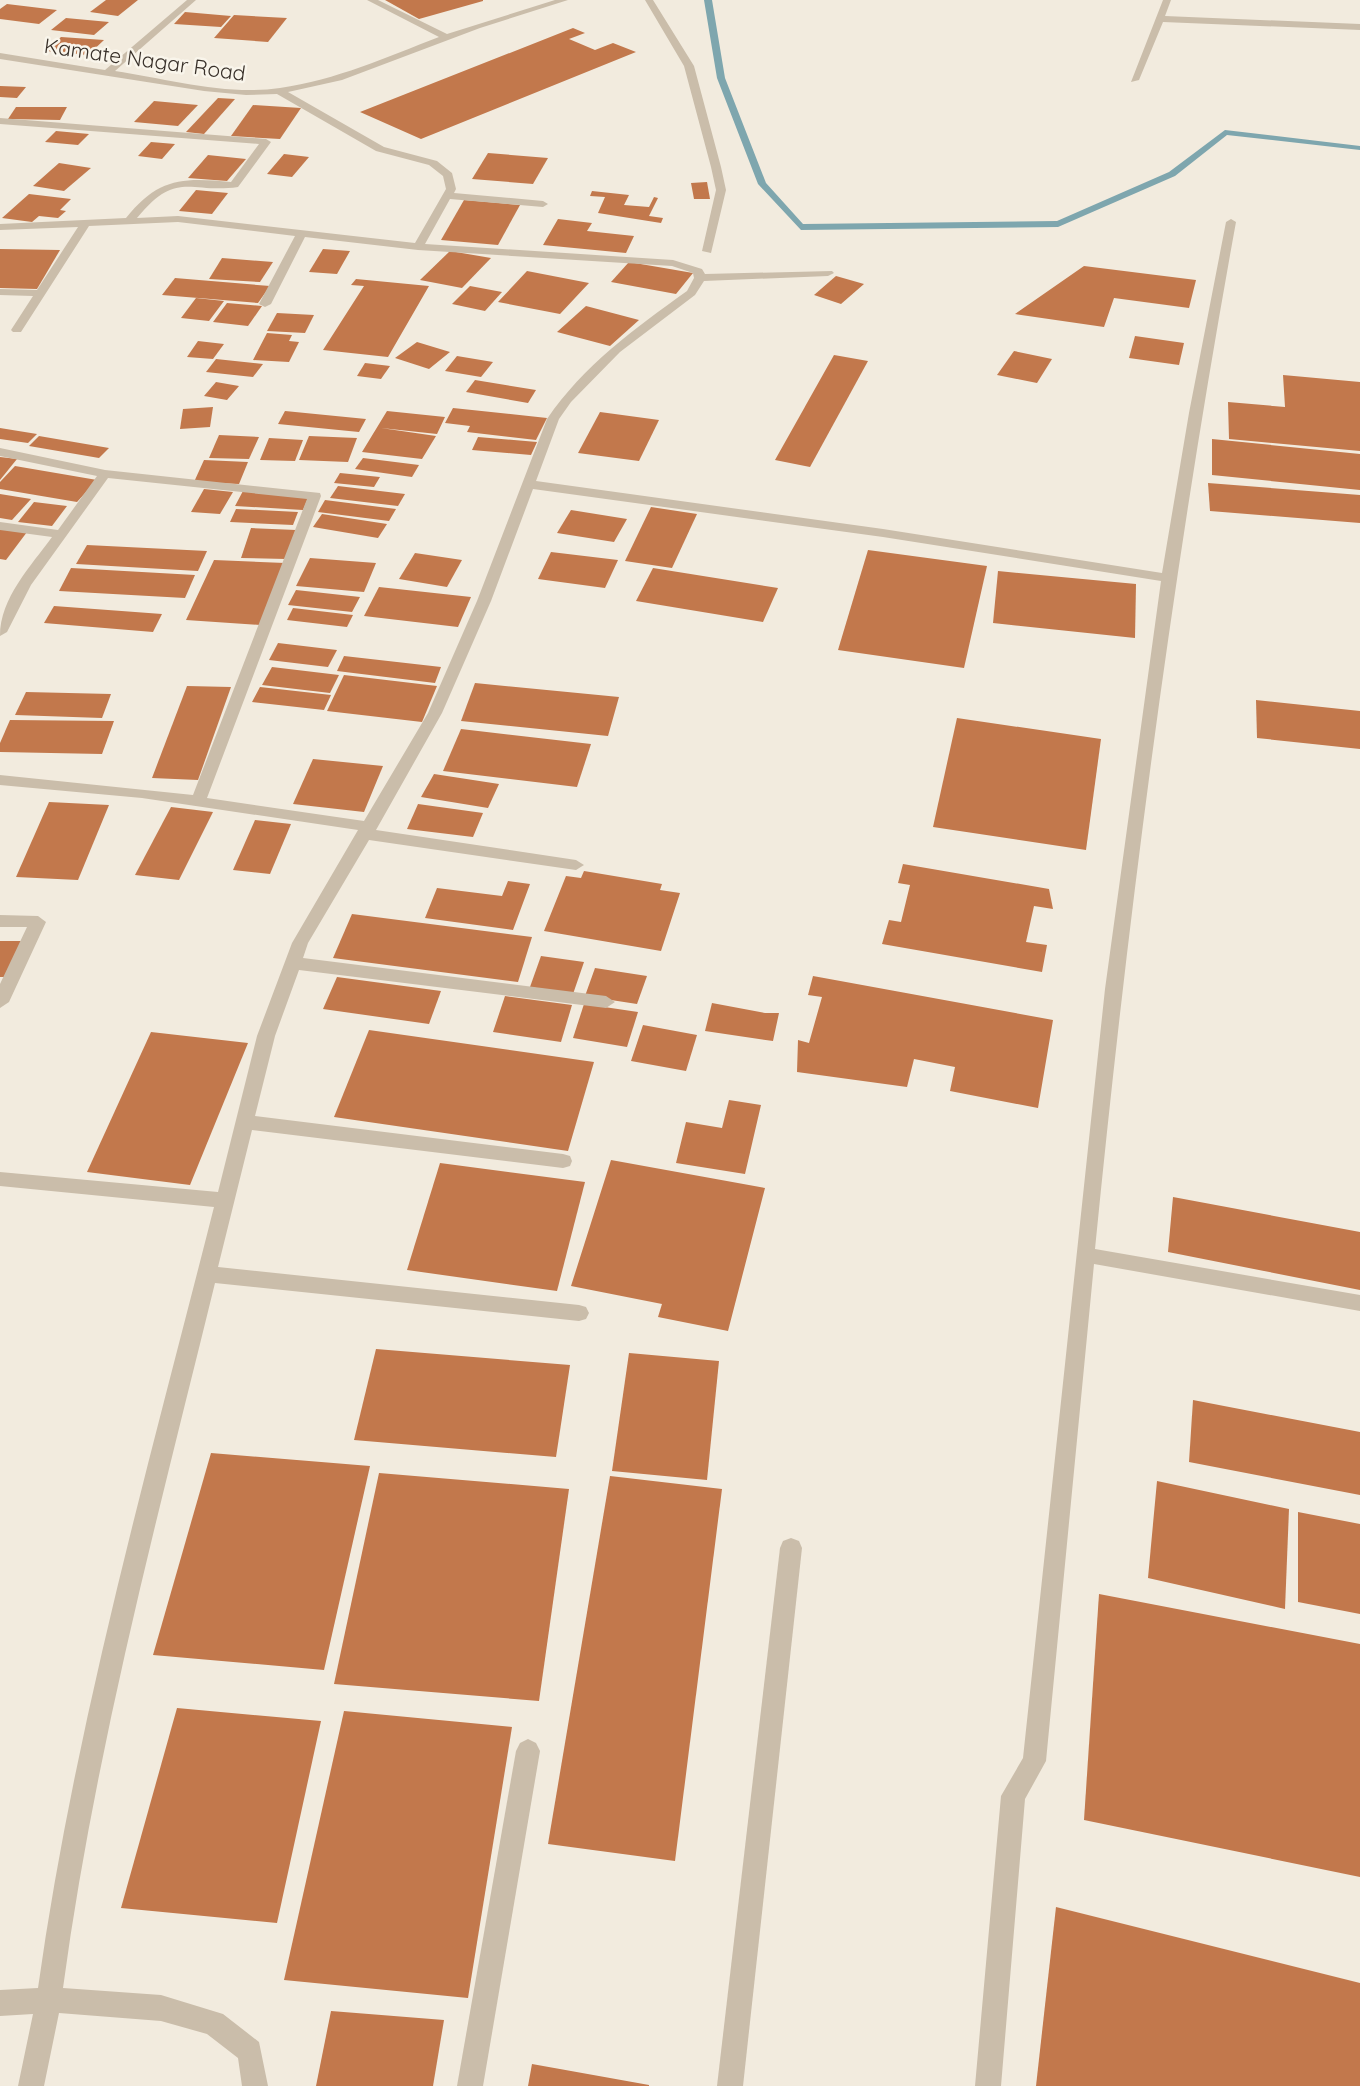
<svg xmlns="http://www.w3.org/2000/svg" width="1360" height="2086" viewBox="0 0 1360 2086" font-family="Quicksand,sans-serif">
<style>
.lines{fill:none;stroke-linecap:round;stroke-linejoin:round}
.stream{fill:#7ea6ae;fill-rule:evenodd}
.building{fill:#c2784c}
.minor{fill:#cabdaa;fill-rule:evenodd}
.labels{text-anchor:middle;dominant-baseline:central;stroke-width:5;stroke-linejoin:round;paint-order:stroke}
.far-street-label{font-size:21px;fill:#383029;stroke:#f9f5eb}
</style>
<rect width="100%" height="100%" fill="#f2ebde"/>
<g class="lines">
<!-- stream -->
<polygon class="stream" points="704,0 712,0 725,78 766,183 803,224 1057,221 1169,172 1225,130 1360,146 1360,150 1227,135 1175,176 1058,227 801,230 758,184 717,78"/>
</g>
<!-- building -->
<g class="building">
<polygon points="106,0 138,0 118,16 90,12"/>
<polygon points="385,0 483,0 483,1 419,19"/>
<polygon points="7,4 57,10 39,24 0,19 0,9"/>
<polygon points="185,12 231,16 221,27 174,24"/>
<polygon points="234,15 287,18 268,42 214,38"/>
<polygon points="66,18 109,22 94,35 51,30"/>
<polygon points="573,28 585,33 569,39 595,50 613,43 636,52 421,139 360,112"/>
<polygon points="61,37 104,40 88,55 45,51"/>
<polygon points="0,86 26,87 17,98 0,97"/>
<polygon points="218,98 235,99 204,134 186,132"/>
<polygon points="154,101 198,105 178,126 134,122"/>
<polygon points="253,105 301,108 280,139 231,136"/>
<polygon points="16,107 67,107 60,120 8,119"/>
<polygon points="56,131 89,134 78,145 45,142"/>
<polygon points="151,142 175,144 162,159 138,156"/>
<polygon points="488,153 548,158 533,184 472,179"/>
<polygon points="284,154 309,157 292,177 267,174"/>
<polygon points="208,155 246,159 227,181 188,178"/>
<polygon points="59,163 91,168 64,191 33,186"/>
<polygon points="707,182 710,199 694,199 691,183"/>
<polygon points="196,190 228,193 212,214 179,211"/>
<polygon points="592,191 629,195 624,205 649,207 654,197 658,198 649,216 663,218 661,223 598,213 605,197 590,196"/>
<polygon points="29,194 71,199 60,210 66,211 58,218 39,216 32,222 2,218"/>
<polygon points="464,200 520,205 498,245 441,240"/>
<polygon points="558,219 592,223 587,231 634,236 626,253 543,245"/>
<polygon points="0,249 60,250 37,289 0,288"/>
<polygon points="323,249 350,251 337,274 309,272"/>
<polygon points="450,251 491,258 462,288 420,280"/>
<polygon points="222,258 273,262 260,282 209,279"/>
<polygon points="629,262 693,273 676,294 611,282"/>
<polygon points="1084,266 1196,280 1189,308 1114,298 1104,327 1015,314"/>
<polygon points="527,271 589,283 560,314 498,302"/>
<polygon points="836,276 864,284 841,304 814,295"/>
<polygon points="175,278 270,286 258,303 162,295"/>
<polygon points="356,279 429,286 388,357 323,350 364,286 351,285"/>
<polygon points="470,286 502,292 485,311 452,304"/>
<polygon points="196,298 224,301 209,321 181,318"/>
<polygon points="227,303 262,306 248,326 213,322"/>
<polygon points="586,306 639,320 610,346 557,332"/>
<polygon points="277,313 314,315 305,333 267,331"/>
<polygon points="267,333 292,335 289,341 299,342 289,362 253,360"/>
<polygon points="1135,336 1184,343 1179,365 1129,358"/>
<polygon points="198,341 224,344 213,359 187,357"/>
<polygon points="417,342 450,352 429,369 395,358"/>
<polygon points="1014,351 1052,359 1037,383 997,375"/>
<polygon points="834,355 868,361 810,467 775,460"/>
<polygon points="457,356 493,362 481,377 445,371"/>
<polygon points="216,359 263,364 253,377 206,372"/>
<polygon points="365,363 390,366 381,379 357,376"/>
<polygon points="1283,375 1360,382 1360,451 1229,439 1228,402 1285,407"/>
<polygon points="475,380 536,390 528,403 466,392"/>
<polygon points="216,382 239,386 227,400 204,396"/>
<polygon points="213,407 210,427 180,429 183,409"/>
<polygon points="453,408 547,418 536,440 467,432 470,426 445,423"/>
<polygon points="285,411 366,419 359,432 278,424"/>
<polygon points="387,411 445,417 437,434 381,428 436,436 422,459 362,452"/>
<polygon points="600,412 659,420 639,461 578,453"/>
<polygon points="0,428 37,434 28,443 0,439"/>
<polygon points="219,435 259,437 249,459 209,458"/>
<polygon points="39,436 109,448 99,458 29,446"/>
<polygon points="309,436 357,438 348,462 299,460"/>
<polygon points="478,437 537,442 531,455 472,450"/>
<polygon points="269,438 303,440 295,461 260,460"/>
<polygon points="1212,439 1360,454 1360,490 1212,475"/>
<polygon points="0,457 17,459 0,480"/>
<polygon points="363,458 419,465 412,477 355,469"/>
<polygon points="204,460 248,462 239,484 194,482"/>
<polygon points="15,466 97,480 77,502 0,489 0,482"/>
<polygon points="340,473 380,477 374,487 334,483"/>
<polygon points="1208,483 1360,495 1360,523 1210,511"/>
<polygon points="338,486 405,494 398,506 330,498"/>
<polygon points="204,489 233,492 220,514 191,512"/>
<polygon points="243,491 309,496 303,510 235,506"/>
<polygon points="0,494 31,499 12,520 0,518"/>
<polygon points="325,500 396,509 389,521 318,512"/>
<polygon points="34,502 67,506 52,526 18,522"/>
<polygon points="651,507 697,514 672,568 625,561"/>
<polygon points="236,509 298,512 293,525 230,522"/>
<polygon points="571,510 627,519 614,542 557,533"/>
<polygon points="322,514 387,524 378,538 313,527"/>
<polygon points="251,528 296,530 286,559 241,558"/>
<polygon points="0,529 27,532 6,560 0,559"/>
<polygon points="87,545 207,551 198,571 76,564"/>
<polygon points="868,550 987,566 964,668 838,650"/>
<polygon points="551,552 618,560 605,588 538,579"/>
<polygon points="415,553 462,560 447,587 399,579"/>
<polygon points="310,558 376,563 364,592 296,586"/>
<polygon points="214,560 285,563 260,625 186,620"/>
<polygon points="71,568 195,575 185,598 59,591"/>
<polygon points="653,568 778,588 763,622 636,601"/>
<polygon points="998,571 1136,584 1135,638 993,623"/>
<polygon points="379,587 471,597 458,627 364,616"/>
<polygon points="296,590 360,597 352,612 288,605"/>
<polygon points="54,606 162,614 153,632 44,623"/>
<polygon points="293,608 353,615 347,627 287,620"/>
<polygon points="278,643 337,650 328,667 269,660"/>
<polygon points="344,656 441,667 435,683 337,671"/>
<polygon points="272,667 339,675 330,693 262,685"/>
<polygon points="344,675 437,686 422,722 327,711"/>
<polygon points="475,683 619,697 608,736 461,721"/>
<polygon points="187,686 231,687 198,780 152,778"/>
<polygon points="260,687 331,695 324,710 252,702"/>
<polygon points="26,692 111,694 102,718 15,715"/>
<polygon points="1256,700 1360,711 1360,749 1257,738"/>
<polygon points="957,718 1101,739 1086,850 933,827"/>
<polygon points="10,720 114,721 102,754 0,752 0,743"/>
<polygon points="461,729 591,744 577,787 443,771"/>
<polygon points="313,759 383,766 364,812 293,804"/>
<polygon points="434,774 499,784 488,808 421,797"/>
<polygon points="49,802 109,805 78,880 16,877"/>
<polygon points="418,804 483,813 473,837 407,829"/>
<polygon points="171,807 213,812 179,880 135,875"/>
<polygon points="255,820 291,824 270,874 233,870"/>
<polygon points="903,864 1049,889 1053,909 1034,906 1026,942 1047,945 1042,972 882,944 889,920 901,922 910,885 898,883"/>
<polygon points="584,871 662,884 660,890 680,893 661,951 544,931 566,876 581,878"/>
<polygon points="508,881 530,884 513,930 425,918 437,888 502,896"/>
<polygon points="352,914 532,937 518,982 333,958"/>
<polygon points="0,941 24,941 11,977 0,977"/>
<polygon points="541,956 584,962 573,994 530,987"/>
<polygon points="595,968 647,976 637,1004 585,996"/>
<polygon points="813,976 1053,1020 1038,1108 950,1091 955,1067 914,1059 907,1087 797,1072 798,1040 809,1043 822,997 808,995"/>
<polygon points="337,977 441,991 429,1024 323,1009"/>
<polygon points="505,996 572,1005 561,1042 493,1032"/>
<polygon points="712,1003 765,1013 779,1013 773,1041 705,1031"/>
<polygon points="584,1004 638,1012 627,1047 573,1038"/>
<polygon points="643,1025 697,1035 686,1071 631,1061"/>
<polygon points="369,1030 594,1062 568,1151 334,1117"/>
<polygon points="151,1032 248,1043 190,1185 87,1172"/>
<polygon points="729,1100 761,1105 745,1174 676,1163 686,1122 722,1128"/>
<polygon points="611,1160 765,1188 728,1331 658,1317 662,1304 571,1286"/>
<polygon points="440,1163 585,1182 557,1291 407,1270"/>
<polygon points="1173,1197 1360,1232 1360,1290 1168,1252"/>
<polygon points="376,1349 570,1365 556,1457 354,1440"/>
<polygon points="629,1353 719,1361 707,1480 612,1471"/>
<polygon points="1193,1400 1360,1432 1360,1495 1189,1462"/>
<polygon points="211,1453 370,1466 324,1670 153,1655"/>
<polygon points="379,1473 569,1489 539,1701 334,1684"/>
<polygon points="610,1476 722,1489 675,1861 548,1844"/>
<polygon points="1157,1481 1289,1509 1285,1609 1148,1578"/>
<polygon points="1298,1512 1360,1524 1360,1614 1298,1602"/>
<polygon points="1099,1594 1360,1644 1360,1877 1084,1820"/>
<polygon points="177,1708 321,1721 277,1923 121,1908"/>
<polygon points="344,1711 512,1727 468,1998 284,1980"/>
<polygon points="1056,1907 1360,1983 1360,2086 1036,2086"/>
<polygon points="331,2011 444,2020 433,2086 316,2086"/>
<polygon points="532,2064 649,2085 649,2086 528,2086"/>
</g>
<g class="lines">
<!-- minor -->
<g class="minor">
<path d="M 187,0 L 196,0 L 115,71 C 168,79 227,96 280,88 C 336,80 387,57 439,37 L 367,0 L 378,0 L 447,34 L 555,0 L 568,0 L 480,28 L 342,80 L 288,92 L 384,147 L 437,161 L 452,173 L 456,189 L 454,193 L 543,201 L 548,204 L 543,207 L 450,199 L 425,244 L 673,260 L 702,269 L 705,274 L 832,271 L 834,273 L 828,276 L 704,281 L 695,295 L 620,352 L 571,402 L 559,419 L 536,481 L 883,529 L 1162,573 L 1189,413 L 1226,222 L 1231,219 L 1236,222 C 1174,562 1129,904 1095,1249 L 1360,1295 L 1360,1311 L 1094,1264 L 1046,1761 L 1025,1799 L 1001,2086 L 975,2086 L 1001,1796 L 1023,1758 L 1105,989 L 1161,581 L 883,537 L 533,489 L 491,601 L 442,713 L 376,830 L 576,860 L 584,865 L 576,870 L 369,840 L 308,943 L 303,958 L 606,996 L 615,1002 L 606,1008 L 299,970 L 275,1036 L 255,1116 L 563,1154 L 570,1156 L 572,1161 L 570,1166 L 563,1168 L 252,1130 L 218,1267 L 579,1305 L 586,1307 L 589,1313 L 586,1319 L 579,1321 L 215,1283 C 158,1516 95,1750 63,1988 L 161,1995 L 223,2014 L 259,2042 L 268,2086 L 242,2086 L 238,2058 L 207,2034 L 161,2021 L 59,2013 L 44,2086 L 18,2086 L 33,2014 L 0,2016 L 0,1990 L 38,1988 C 75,1724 149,1464 214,1207 L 0,1186 L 0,1172 L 218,1192 L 257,1036 L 292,943 L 358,830 L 142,798 L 0,785 L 0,775 L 193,795 L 307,499 L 108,478 L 31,585 L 7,632 L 0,636 C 0,598 31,566 52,537 L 0,530 L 0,522 L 58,530 L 97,476 L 0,456 L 0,448 L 105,470 L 320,493 L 321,496 L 207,798 L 364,821 L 428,713 L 477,601 L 547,419 C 584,365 634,329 687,291 L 694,278 L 693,273 L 672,266 L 418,250 L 305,237 L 271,304 L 265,307 L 259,304 L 295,236 L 178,222 L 89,226 L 21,332 L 13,332 L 11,330 L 33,296 L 0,295 L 0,289 L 37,290 L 78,227 L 0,230 L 0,224 L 126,218 C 158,178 182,177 231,182 L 259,144 L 0,124 L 0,118 L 266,139 L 271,142 L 238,187 C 190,194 177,169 137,218 L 178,216 L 415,243 L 446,189 L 443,176 L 429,165 L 376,151 L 277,94 L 246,95 L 204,91 L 0,59 L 0,53 L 105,70 Z"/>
<polygon points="645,0 653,0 694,66 721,167 726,190 711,253 702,251 716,190 711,167 684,66"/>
<polygon points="1163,0 1171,0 1165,16 1360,24 1360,30 1163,22 1139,80 1131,82"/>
<polygon points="0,915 38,916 46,922 9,1002 0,1008 0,984 27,927 0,927"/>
<polygon points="791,1538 799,1541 802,1548 743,2086 717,2086 780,1548 783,1541"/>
<polygon points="528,1739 536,1743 540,1751 483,2086 457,2086 516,1751 520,1743"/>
</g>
</g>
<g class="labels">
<!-- far-street labels -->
<g class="far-street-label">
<text transform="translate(145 59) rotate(8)">Kamate Nagar Road</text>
</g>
</g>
</svg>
